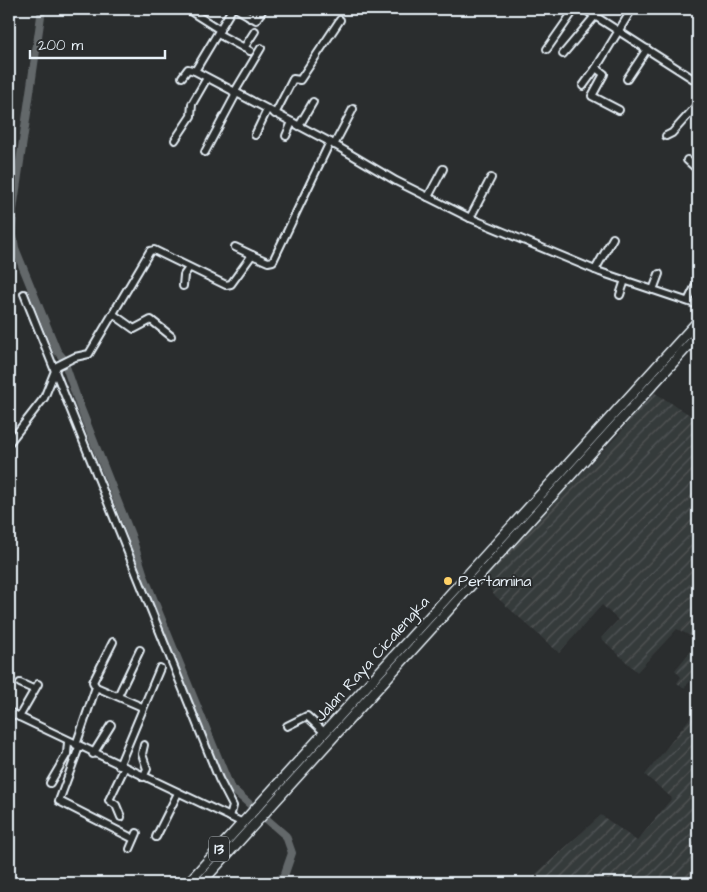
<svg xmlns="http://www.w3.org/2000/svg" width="707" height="892" viewBox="0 0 707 892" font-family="'Architects Daughter',sans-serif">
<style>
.industrial{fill:url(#industrial-furrows)}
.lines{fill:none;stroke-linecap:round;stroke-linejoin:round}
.river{stroke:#63686b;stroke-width:8}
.minor-casing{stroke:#e8f1f8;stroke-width:10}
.highway-casing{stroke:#e8f1f8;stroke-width:12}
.minor{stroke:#2a2d2e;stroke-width:6}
.highway{stroke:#2a2d2e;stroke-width:9}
.poi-dot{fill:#ffd166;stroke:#2a2d2e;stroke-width:2}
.labels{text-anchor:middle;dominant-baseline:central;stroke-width:4;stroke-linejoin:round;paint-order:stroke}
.shield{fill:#2a2d2e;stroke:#afb6bb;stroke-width:1}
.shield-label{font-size:15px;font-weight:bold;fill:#e8f1f8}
.poi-label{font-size:16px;fill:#e8f1f8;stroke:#2a2d2e;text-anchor:start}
.street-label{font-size:16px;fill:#e8f1f8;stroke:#2a2d2e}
</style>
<defs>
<pattern id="industrial-furrows" width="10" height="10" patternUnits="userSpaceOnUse" patternTransform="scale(1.25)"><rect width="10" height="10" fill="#363a3b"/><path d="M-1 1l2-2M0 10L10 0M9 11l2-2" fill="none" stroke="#535758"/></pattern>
</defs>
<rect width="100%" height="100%" fill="#2a2d2e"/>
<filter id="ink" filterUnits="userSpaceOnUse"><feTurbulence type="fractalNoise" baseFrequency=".02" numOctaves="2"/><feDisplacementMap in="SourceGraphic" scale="10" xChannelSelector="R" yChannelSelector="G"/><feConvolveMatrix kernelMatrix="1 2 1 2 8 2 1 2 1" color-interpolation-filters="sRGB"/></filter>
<g filter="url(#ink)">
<!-- industrial -->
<g class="industrial">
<polygon points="652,391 698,420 698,640 677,629 637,672 601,638 618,620 602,605 559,653 493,594 486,578 555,501 619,434"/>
<polygon points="698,642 698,678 695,676 684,688 677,683 681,677 675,670"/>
<polygon points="698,708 698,883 526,883 601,815 637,841 672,798 645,775"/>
</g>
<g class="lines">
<!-- river -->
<polyline class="river" points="42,9 13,210 12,229 15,248 57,351 63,358 79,404 131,535 144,576 230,787 286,836 292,853 284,876 274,883"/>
<!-- minor casing -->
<g class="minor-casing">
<g id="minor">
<polyline points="187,9 220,30"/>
<polyline points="232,9 195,71 330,142 396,181 470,218 600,272 698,305"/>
<polyline points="237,9 256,20 262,11"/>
<polyline points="339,9 340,9"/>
<polyline points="584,9 698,82"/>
<polyline points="250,18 256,9"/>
<polyline points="218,34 250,51"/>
<polyline points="244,48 255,31"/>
<polyline points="547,49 575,9"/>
<polyline points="563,54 595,16"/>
<polyline points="596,68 604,74 592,96 619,110"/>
<polyline points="182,77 188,69 195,71"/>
<polyline points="627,79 647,49"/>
<polyline points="583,86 596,68 632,9"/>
<polyline points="234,93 261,48"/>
<polyline points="275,114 293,79 300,80 340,20"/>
<polyline points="299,126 313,102"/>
<polyline points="255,135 267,110"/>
<polyline points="286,136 292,122"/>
<polyline points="666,136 672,133 698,104"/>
<polyline points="175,140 191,116 192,104 207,78"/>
<polyline points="334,145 353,109"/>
<polyline points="205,152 236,94"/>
<polyline points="687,160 698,170"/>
<polyline points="428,197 443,169"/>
<polyline points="470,218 491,178"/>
<polyline points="235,247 252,255"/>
<polyline points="595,270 613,238"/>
<polyline points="183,286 184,275 189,268"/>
<polyline points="653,290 659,274"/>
<polyline points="24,294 219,779 233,806 230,817"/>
<polyline points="620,295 625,280"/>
<polyline points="688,301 698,281"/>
<polyline points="113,314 134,329 151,320 171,336"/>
<polyline points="9,443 44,398 57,366 75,357 89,354 150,251 154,250 226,285 231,284 252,255 268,262 273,261 330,142"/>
<polyline points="20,683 33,689"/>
<polyline points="96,687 142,707"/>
<polyline points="118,696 140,650"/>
<polyline points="9,712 243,823"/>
<polyline points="19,717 38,684"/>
<polyline points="287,726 307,716 325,733"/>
<polyline points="76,745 96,687 93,682 113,642"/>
<polyline points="79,747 59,801 134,839"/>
<polyline points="93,754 111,725"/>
<polyline points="119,766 160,668"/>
<polyline points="143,777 147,769 142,754 144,745"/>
<polyline points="50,783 67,754 68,742"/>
<polyline points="121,817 116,805 109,800 124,769"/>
<polyline points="156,837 178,793"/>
<polyline points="130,849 137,833"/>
</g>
</g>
<!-- highway casing -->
<g class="highway-casing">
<g id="highway">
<polyline points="188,883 698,321"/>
<polyline points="201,883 698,335"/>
</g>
</g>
<!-- minor -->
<use href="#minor" class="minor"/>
<!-- highway -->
<use href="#highway" class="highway"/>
</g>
</g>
<!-- markers -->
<circle class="poi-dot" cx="448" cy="581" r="5"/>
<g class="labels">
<!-- shield labels -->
<rect class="shield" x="209" y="836.5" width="20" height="25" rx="4"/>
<g class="shield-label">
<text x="219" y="849">13</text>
</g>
<!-- poi labels -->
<g class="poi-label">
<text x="458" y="581">Pertamina</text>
</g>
<!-- street labels -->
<g class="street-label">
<text transform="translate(372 659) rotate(-48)">Jalan Raya Cicalengka</text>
</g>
</g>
<!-- margin -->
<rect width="707" height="892" fill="none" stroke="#2a2d2e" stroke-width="30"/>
<rect x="15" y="15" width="677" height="862" fill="none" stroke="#e8f1f8" stroke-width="2" filter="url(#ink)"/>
<!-- scale -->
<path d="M30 50v8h135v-8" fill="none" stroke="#e8f1f8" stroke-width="2.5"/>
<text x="38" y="50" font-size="15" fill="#e8f1f8" stroke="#2a2d2e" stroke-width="4" paint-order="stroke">200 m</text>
</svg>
